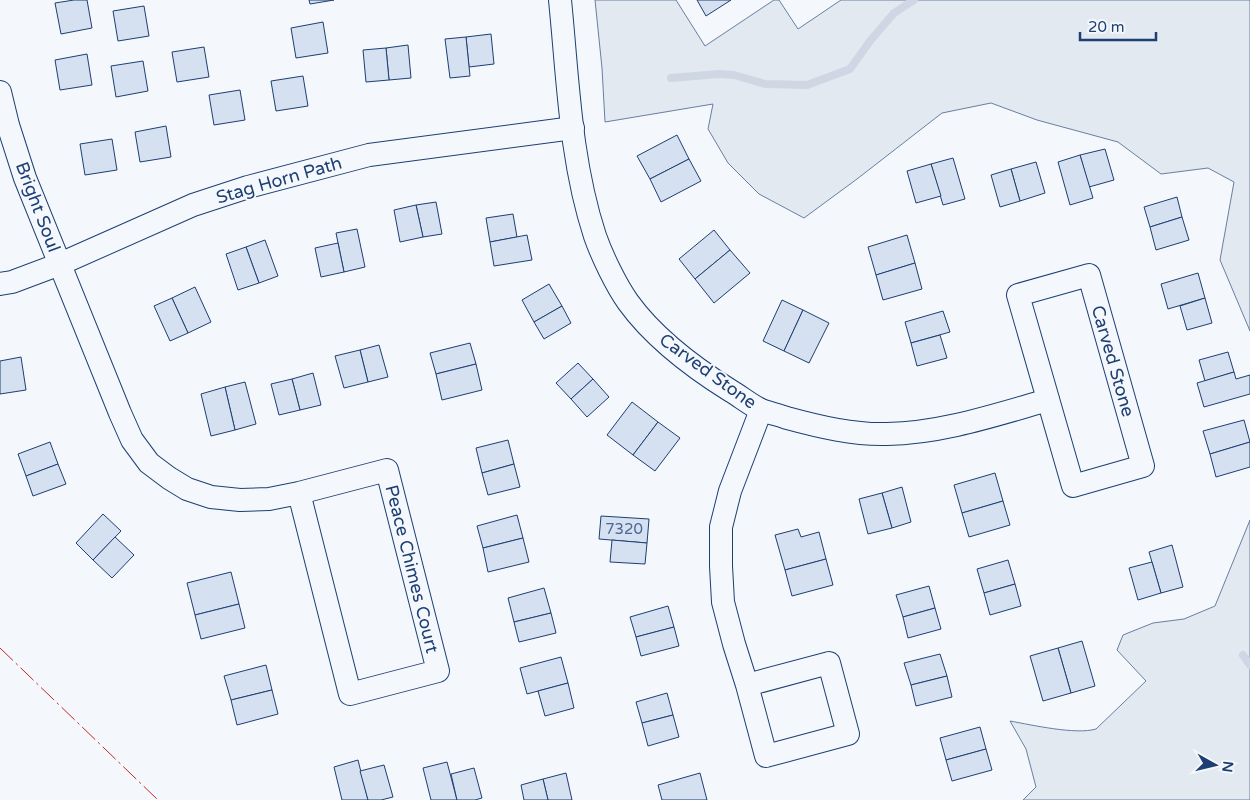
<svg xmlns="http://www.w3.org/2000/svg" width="1250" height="800" viewBox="0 0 1250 800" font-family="'Varela Round',sans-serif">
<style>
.green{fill:#e3e9f0;stroke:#687fa3}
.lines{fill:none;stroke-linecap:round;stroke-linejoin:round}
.stream{stroke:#cfd7e4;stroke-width:8}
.building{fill:#d5e0f0;stroke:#1d3f73}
.minor-casing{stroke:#1d3f73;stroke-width:24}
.minor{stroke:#f4f7fb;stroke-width:22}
.power{stroke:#c62828;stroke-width:1;stroke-dasharray:18 4 2.5 4;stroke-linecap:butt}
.labels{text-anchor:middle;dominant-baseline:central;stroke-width:4;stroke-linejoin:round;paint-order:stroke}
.number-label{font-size:15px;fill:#4b6792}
.street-label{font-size:18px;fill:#1d3f73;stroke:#f4f7fb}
</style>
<rect width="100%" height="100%" fill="#f4f7fb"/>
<!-- green -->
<g class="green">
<polygon points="595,0 676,0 705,46 774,0 779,0 798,29 841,0 1250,0 1250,331 1220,260 1234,182 1208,168 1161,174 1118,142 1037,120 991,103 942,113 857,179 804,218 759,194 728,163 708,129 713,104 605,122 602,68"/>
<path d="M 1250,520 L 1250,800 L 1023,800 L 1036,787 L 1026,749 L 1010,721 C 1032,725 1076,735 1096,729 L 1146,681 L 1117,650 L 1123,635 L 1153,623 L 1184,619 L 1215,606 Z"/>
</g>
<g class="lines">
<!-- stream -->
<g class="stream">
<polyline points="671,78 719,74 734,75 765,84 807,85 850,69 870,41 894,13 914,0"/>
<polyline points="1243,655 1250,665"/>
</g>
</g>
<!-- building -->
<g class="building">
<polygon points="74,0 87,0 92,28 61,34 55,3"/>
<polygon points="309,0 334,0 310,4"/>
<polygon points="697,0 731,0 706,16"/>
<polygon points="144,6 149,36 118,41 113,11"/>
<polygon points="323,22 328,53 296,58 291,28"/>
<polygon points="491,34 494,64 469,67 466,37"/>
<polygon points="466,37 470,76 450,78 445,39"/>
<polygon points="408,45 411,78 389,80 386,48"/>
<polygon points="204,47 209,77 177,82 172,52"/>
<polygon points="386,48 389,80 366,82 363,50"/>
<polygon points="87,54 92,85 60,90 55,60"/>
<polygon points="143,61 148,91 116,97 111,66"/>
<polygon points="303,76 308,106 276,111 271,81"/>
<polygon points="240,90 245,120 214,125 209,95"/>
<polygon points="166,126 171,157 140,162 135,132"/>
<polygon points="677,135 689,159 650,179 637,156"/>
<polygon points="112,139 117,170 85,175 80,144"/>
<polygon points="1105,149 1114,180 1089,187 1080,155"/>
<polygon points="1080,155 1093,198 1070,205 1058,162"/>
<polygon points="953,158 965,199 943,205 931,164"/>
<polygon points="689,159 701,181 661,202 650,179"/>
<polygon points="1036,162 1045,193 1020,201 1011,169"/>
<polygon points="931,164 941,196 916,203 907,171"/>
<polygon points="1011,169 1020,201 1000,207 991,175"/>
<polygon points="1177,197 1182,217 1150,227 1144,207"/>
<polygon points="436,202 442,234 423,237 416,205"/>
<polygon points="416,205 423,237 400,242 394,210"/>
<polygon points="513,214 517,237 490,242 486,218"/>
<polygon points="1182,217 1189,240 1156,250 1150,227"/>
<polygon points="357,229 365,267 344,272 336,233"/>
<polygon points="714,230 730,250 695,279 679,259"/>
<polygon points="527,235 532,260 494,266 490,242"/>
<polygon points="907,235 915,263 876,275 868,247"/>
<polygon points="265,240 278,276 259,283 246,247"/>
<polygon points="338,243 344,272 321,277 315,248"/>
<polygon points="246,247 259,283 238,290 226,254"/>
<polygon points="730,250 750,273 714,303 695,279"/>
<polygon points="915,263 922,289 883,300 876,275"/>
<polygon points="1198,273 1205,298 1168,309 1161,284"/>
<polygon points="549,284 562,306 534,322 522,300"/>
<polygon points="195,287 211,322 188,333 172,298"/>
<polygon points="172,298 188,333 170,341 154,306"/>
<polygon points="1205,298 1212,323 1187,330 1180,306"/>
<polygon points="782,300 803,310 784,351 763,341"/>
<polygon points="562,306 571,323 544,339 534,322"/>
<polygon points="803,310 829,323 809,363 784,351"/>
<polygon points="943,311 950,332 911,343 905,322"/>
<polygon points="940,335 947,358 917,366 911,343"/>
<polygon points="470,343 476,364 436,374 430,353"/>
<polygon points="379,345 388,377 368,382 360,350"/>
<polygon points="360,350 368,382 344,388 335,356"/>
<polygon points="1228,352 1234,372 1205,381 1199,360"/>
<polygon points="21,357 26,390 0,394 0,361"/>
<polygon points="578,363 593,379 571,399 556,383"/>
<polygon points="476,364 482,390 442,400 436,374"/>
<polygon points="1234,372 1236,379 1250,375 1250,394 1204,407 1197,383"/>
<polygon points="313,373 321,405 300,410 292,379"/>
<polygon points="292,379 300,410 279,415 271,384"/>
<polygon points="593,379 609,397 587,417 571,399"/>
<polygon points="245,382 256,424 235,430 225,387"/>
<polygon points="225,387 235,430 211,436 201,394"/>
<polygon points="632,402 658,422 633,455 607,435"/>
<polygon points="1244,420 1250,442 1210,454 1203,431"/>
<polygon points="658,422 680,438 655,471 633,455"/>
<polygon points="508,440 514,464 482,473 476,448"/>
<polygon points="50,442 58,464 26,476 18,454"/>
<polygon points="1250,442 1250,467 1216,477 1210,454"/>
<polygon points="58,464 66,484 33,496 26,476"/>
<polygon points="514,464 520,487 488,495 482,473"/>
<polygon points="995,473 1003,501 962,513 954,485"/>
<polygon points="902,487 911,522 892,528 882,493"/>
<polygon points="882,493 892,528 868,534 859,499"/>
<polygon points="1003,501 1010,525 969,537 962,513"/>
<polygon points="103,514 121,531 93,560 76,543"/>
<polygon points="517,515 523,538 483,548 477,526"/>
<polygon points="601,516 649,519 647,543 599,539"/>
<polygon points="798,529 801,537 819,532 826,559 785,570 775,535"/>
<polygon points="115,537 134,555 112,578 93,560"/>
<polygon points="523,538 529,562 488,572 483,548"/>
<polygon points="612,540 647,543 645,564 610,562"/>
<polygon points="1172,545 1183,587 1161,593 1149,552"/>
<polygon points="826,559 833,585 792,596 785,570"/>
<polygon points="1008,560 1015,584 984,593 977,569"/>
<polygon points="1152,562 1161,593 1138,600 1129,568"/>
<polygon points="231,572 239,604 195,615 187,583"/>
<polygon points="1015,584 1021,606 990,615 984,593"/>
<polygon points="929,586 935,608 903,617 896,595"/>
<polygon points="544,588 551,613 514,622 508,598"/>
<polygon points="239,604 245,628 201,639 195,615"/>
<polygon points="668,606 674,627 636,637 630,617"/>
<polygon points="935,608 941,629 908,638 903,617"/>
<polygon points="551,613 556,633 519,642 514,622"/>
<polygon points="674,627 679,646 641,656 636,637"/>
<polygon points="1082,641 1095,686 1071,693 1058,648"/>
<polygon points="1058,648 1071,693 1043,701 1030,656"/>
<polygon points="940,654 947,676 911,685 904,663"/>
<polygon points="561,657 568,683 527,694 520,668"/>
<polygon points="266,665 272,690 231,700 224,676"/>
<polygon points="947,676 952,697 916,706 911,685"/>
<polygon points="568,683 574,708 545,716 538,691"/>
<polygon points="272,690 278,714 237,725 231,700"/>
<polygon points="667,693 673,715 642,723 636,702"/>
<polygon points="673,715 679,737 648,746 642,723"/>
<polygon points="980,727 986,749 946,760 940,738"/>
<polygon points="986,749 992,770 952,781 946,760"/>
<polygon points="358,760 368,800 342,800 334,767"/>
<polygon points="447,762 457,800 431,800 423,768"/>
<polygon points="384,765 393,797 381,800 368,800 360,771"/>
<polygon points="474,768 482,798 475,800 457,800 451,774"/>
<polygon points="566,773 572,800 548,800 543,779"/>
<polygon points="700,773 707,800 662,800 658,785"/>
<polygon points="543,779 548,800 524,800 521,785"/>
</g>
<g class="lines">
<!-- minor casing -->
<g class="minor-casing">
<g id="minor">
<path d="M 560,0 C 568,79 570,160 595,236 C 602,256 616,285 628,302 C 654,338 694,368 731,391 C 741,397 751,405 761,410 C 769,413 779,415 787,418 C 820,427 854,435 887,434 C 942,433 995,415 1048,400"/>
<polyline points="0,92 8,125 25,178 120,413 132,440 149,463 169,478 187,489 211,497 240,500 269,499 299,493 387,470 438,671 350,694 299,493"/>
<polygon points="1089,275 1143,466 1073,486 1018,295"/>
<polyline points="0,284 12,282 60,264 193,205 248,187 369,155 573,128"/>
<polyline points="747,685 766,756 848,734 829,663 747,685 734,644 723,602 721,566 721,527 730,491 761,410"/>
</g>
</g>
<!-- minor -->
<use href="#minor" class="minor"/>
<!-- power -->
<polyline class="power" points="0,648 158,800"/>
</g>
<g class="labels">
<!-- number labels -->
<g class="number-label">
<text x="624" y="529">7320</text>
</g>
<!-- street labels -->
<g class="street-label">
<text transform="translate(279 180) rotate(-16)">Stag Horn Path</text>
<text transform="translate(38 207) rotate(69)">Bright Soul</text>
<text transform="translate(1113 361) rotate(74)">Carved Stone</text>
<text transform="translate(708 371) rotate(36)">Carved Stone</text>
<text transform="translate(412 569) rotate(76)">Peace Chimes Court</text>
</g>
</g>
<!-- north arrow -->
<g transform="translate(1215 765) rotate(98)" stroke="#f4f7fb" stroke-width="4" paint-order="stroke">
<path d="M0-4L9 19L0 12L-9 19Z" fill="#1d3f73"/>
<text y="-8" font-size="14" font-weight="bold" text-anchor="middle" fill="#1d3f73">N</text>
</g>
<!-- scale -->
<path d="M1080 32v8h76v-8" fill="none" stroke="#1d3f73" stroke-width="2.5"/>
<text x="1088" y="32" font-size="15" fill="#1d3f73" stroke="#f4f7fb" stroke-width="4" paint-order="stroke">20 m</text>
</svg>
